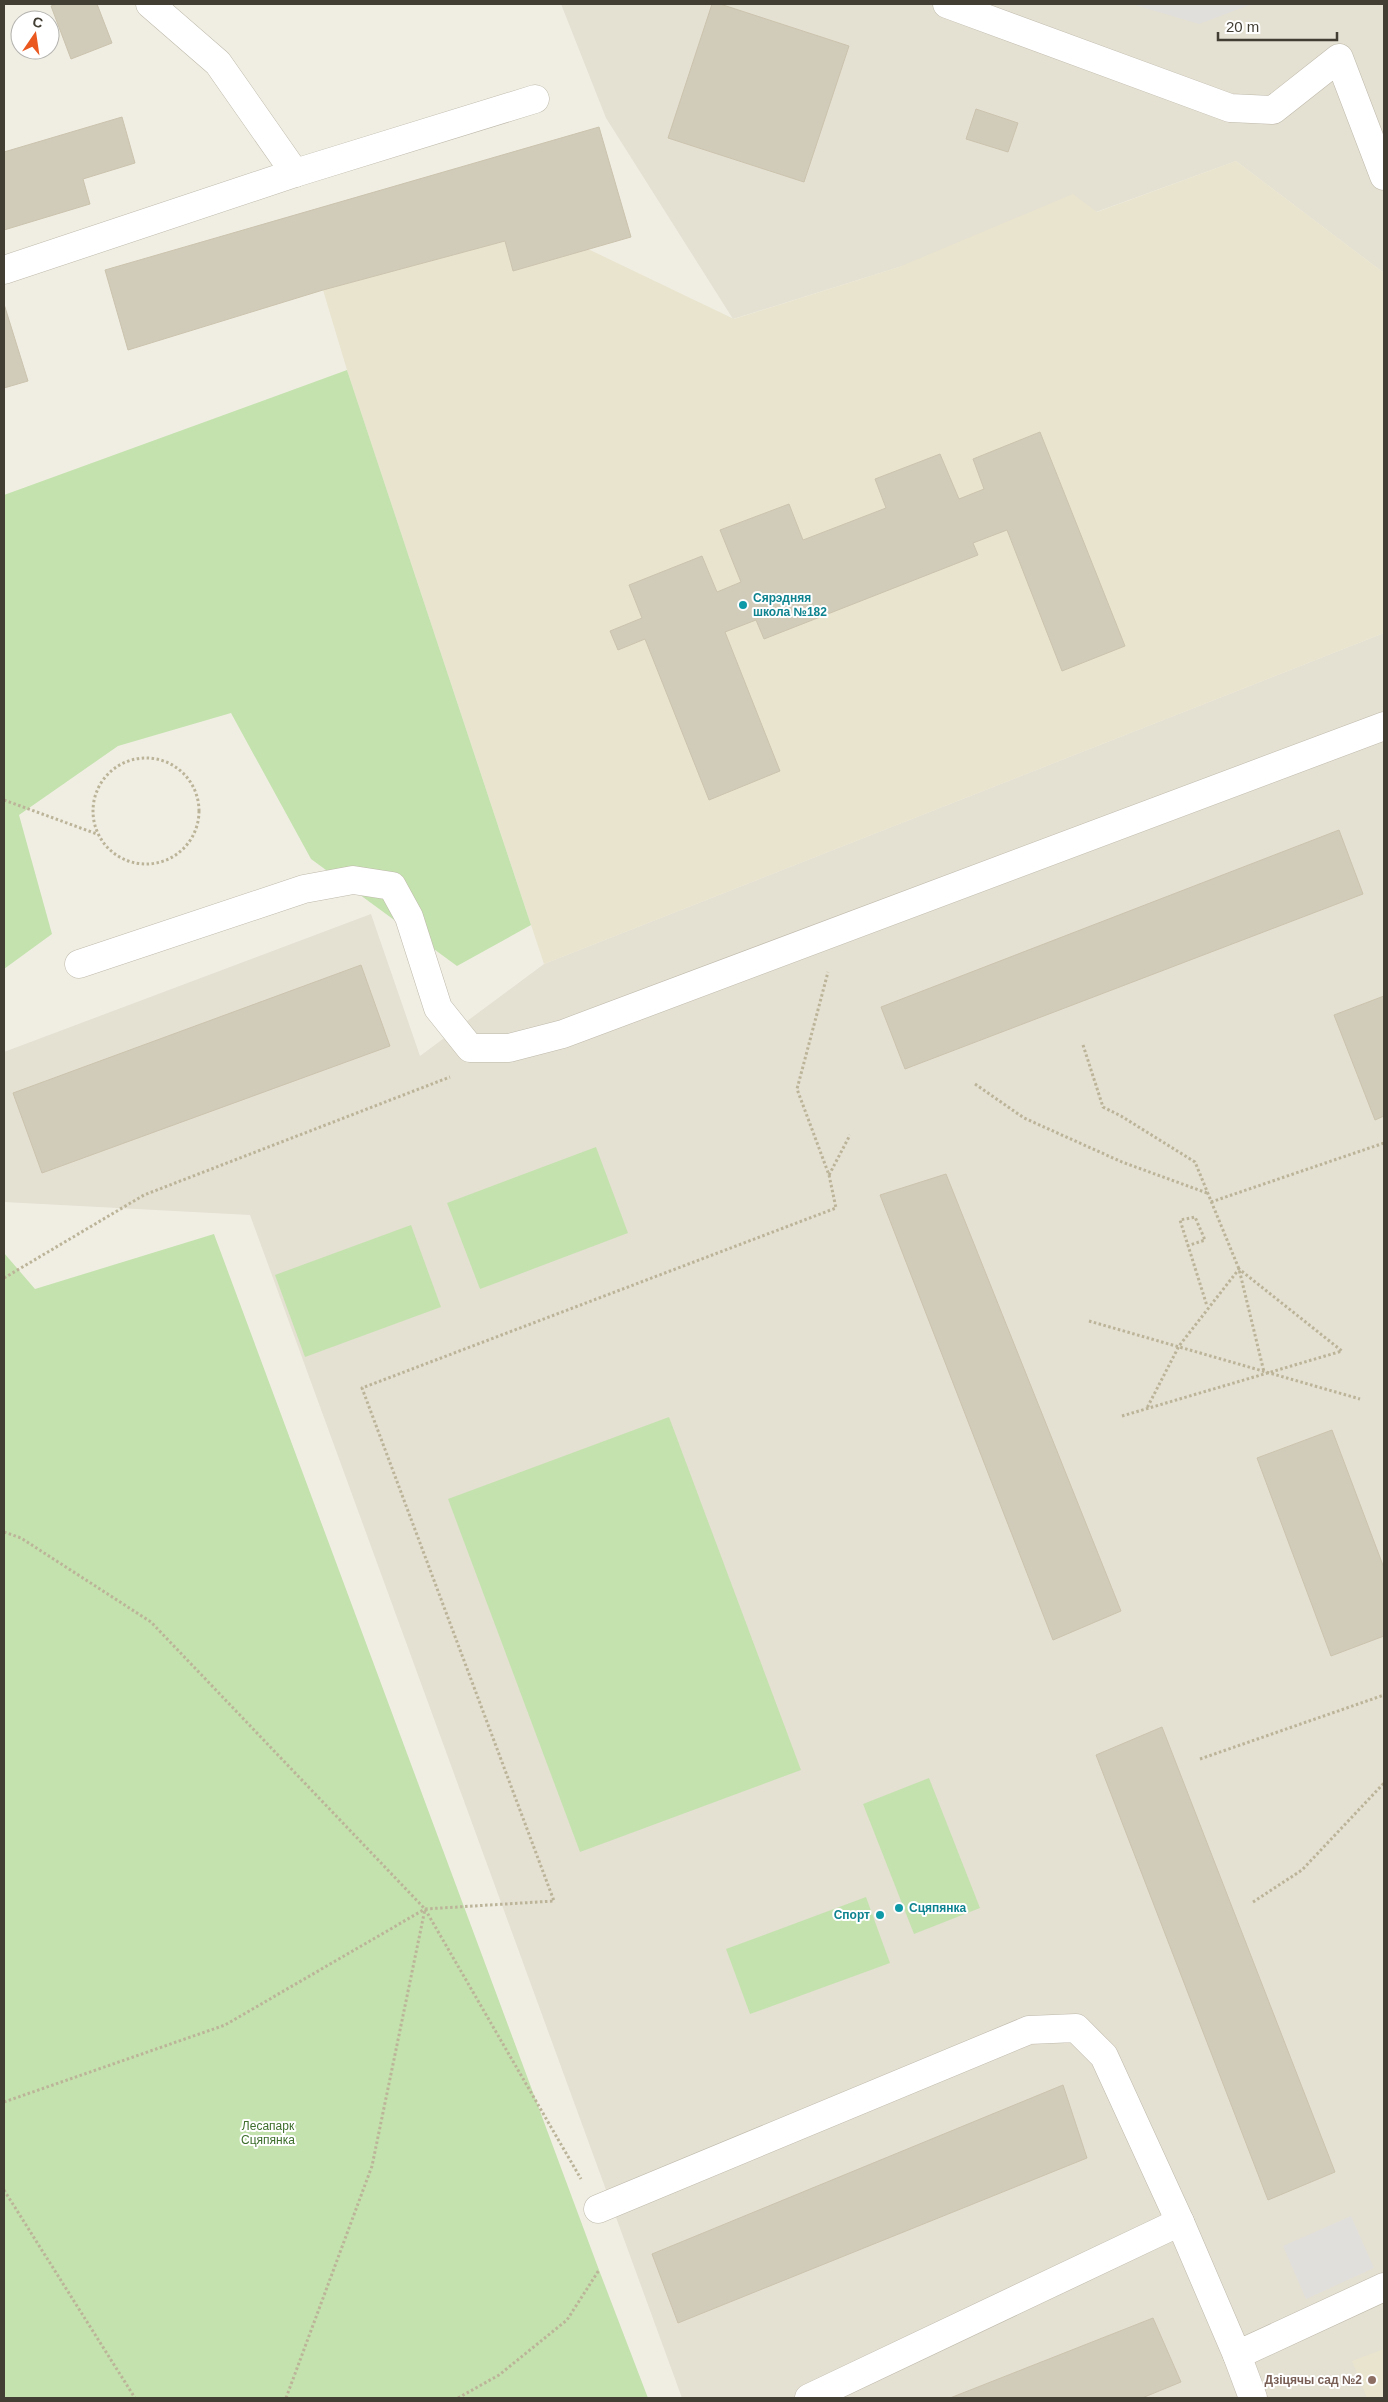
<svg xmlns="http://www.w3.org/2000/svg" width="1388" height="2402" viewBox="0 0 1388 2402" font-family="Arial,sans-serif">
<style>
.residential{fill:#e4e0d2}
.education{fill:#e9e4ce}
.green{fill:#c4e2ae}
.parking{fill:#e1dfdc}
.building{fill:#d1cbba;stroke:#cbc3ad}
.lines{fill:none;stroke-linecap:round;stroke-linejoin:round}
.minor-casing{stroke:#beb9aa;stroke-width:29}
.path{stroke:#bcb499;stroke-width:3;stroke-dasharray:2.5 2.5;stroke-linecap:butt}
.minor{stroke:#fff;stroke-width:28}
.culture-dot{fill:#0f9aa8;stroke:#fff;stroke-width:2}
.education-dot{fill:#8d6e63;stroke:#fff;stroke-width:2}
.labels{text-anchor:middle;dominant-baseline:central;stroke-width:4;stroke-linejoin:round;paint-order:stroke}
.culture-label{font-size:12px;font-weight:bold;fill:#0d838f;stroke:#fff;text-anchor:start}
.park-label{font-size:12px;fill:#3d6e2c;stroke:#fff}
.education-label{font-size:12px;font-weight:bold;fill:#785e54;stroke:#fff;text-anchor:end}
</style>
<rect width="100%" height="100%" fill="#f0eee3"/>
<!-- residential -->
<g class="residential">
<polygon points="561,4 1384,4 1384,273 1236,161 1096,212 899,267 733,319 606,118"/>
<polygon points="1384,633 1384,2398 682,2398 250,1215 4,1202 4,1052 371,914 420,1056 544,964"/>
</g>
<!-- education -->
<g class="education">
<polygon points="1236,161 1384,273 1384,633 544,964 347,370 323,290 505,241 513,271 588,249 734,319 899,267 1073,194 1097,212"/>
<polygon points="1384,2349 1384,2398 1367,2398 1352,2361"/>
</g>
<!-- green -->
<g class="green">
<polygon points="347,370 531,925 457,966 311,859 231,713 118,746 19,815 52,934 4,969 4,495"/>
<polygon points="596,1147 628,1233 480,1289 447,1203"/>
<polygon points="411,1225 441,1307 305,1357 275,1275"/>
<polygon points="214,1234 599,2270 648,2398 4,2398 4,1253 35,1289"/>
<polygon points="669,1417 801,1770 580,1852 448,1499"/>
<polygon points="929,1778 980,1908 914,1934 863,1804"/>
<polygon points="866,1897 890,1963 750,2014 726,1949"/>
</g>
<!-- parking -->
<g class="parking">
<polygon points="1132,4 1252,4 1199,24"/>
<polygon points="1351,2216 1374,2268 1306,2299 1283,2246"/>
</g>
<!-- building -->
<g class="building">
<polygon points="58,4 97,4 112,43 71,59 51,6"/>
<polygon points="712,4 720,4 849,46 804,182 668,138"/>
<polygon points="976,109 1018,123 1008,152 966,139"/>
<polygon points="122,117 135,163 83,179 90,204 4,230 4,152"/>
<polygon points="599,127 631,237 513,271 505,241 323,290 128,350 105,270"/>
<polygon points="4,304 28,381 4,388"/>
<polygon points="1040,432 1125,646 1062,671 1007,530 973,543 978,555 764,639 756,620 725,632 780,771 709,800 645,639 618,650 610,631 642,618 629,585 702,556 717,592 741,582 720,530 789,504 803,540 886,508 875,479 940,454 959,499 984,489 973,459"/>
<polygon points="1339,830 1363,894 905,1069 881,1007"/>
<polygon points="361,965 390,1046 42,1173 13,1093"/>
<polygon points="1384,996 1384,1116 1375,1120 1334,1015"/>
<polygon points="946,1174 1121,1611 1053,1640 880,1195"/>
<polygon points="1332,1430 1384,1568 1384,1636 1331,1656 1257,1458"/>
<polygon points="1162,1727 1335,2172 1268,2200 1096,1755"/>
<polygon points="1063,2085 1087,2158 678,2323 652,2254"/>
<polygon points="1153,2318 1181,2382 1142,2398 950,2398"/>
</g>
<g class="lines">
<!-- minor casing -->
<g class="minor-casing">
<g id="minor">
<polyline points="150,4 218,63 295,173"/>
<polyline points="947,4 1230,108 1273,110 1339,58 1384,176"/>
<polyline points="4,270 295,173 535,99"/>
<polyline points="79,964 304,889 353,880 392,886 409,917 438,1008 470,1048 509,1048 563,1034 1384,726"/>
<polyline points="598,2209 1029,2030 1076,2028 1104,2056 1180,2222 1237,2355 1384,2287"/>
<polyline points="1237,2355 1253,2398"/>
<polyline points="809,2398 1180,2222"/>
</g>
</g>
<!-- path -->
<g class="path">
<circle cx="146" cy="811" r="53"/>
<polyline points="4,800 97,834"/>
<polyline points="1083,1045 1103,1107 1121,1116 1195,1162 1239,1269 1264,1372"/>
<polyline points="975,1084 1024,1118 1122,1162 1207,1193"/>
<polyline points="829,1175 850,1135"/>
<polyline points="1211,1202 1384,1143"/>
<polyline points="1187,1246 1205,1240 1195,1217 1180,1220 1207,1306"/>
<polyline points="4,1278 144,1195 450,1077"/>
<polyline points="1089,1321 1360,1399"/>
<polyline points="1122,1416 1342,1351 1239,1269 1179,1346 1147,1408"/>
<polyline points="4,1532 21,1538 151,1622 425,1909 581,2179"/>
<polyline points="1200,1759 1384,1695"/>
<polyline points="1253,1902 1302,1870 1384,1783"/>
<polyline points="4,2102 225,2025 425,1909"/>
<polyline points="4,2190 135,2398"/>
<polyline points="286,2398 372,2166 425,1909 554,1901 362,1388 836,1208 829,1175 797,1089 828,972"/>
<polyline points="458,2398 499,2375 567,2320 599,2270"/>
</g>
<!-- minor -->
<use href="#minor" class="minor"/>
</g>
<!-- markers -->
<g class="culture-dot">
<circle cx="743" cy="605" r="5"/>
<circle cx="899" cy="1908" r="5"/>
<circle cx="880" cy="1915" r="5"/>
</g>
<circle class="education-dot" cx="1372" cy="2380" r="5"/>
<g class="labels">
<!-- culture labels -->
<g class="culture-label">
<text x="753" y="598">Сярэдняя<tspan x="753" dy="14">школа №182</tspan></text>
<text x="909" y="1908">Сцяпянка</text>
<text x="870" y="1915" text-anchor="end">Спорт</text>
</g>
<!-- park labels -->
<g class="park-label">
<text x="268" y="2126">Лесапарк<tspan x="268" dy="14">Сцяпянка</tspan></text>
</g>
<!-- education labels -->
<g class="education-label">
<text x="1362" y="2380">Дзіцячы сад №2</text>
</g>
</g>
<!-- border -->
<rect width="1388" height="2402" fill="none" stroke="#423e34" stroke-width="10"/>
<!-- north arrow -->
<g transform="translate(35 35) rotate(13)"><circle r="24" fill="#ffffff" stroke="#b3b2ae"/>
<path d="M0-4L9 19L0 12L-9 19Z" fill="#ea5820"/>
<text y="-8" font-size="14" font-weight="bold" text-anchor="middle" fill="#423e34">С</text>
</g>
<!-- scale -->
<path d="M1218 32v8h119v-8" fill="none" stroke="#423e34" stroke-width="2.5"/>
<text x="1226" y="32" font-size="15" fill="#423e34" stroke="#ffffff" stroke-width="4" paint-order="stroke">20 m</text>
</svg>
